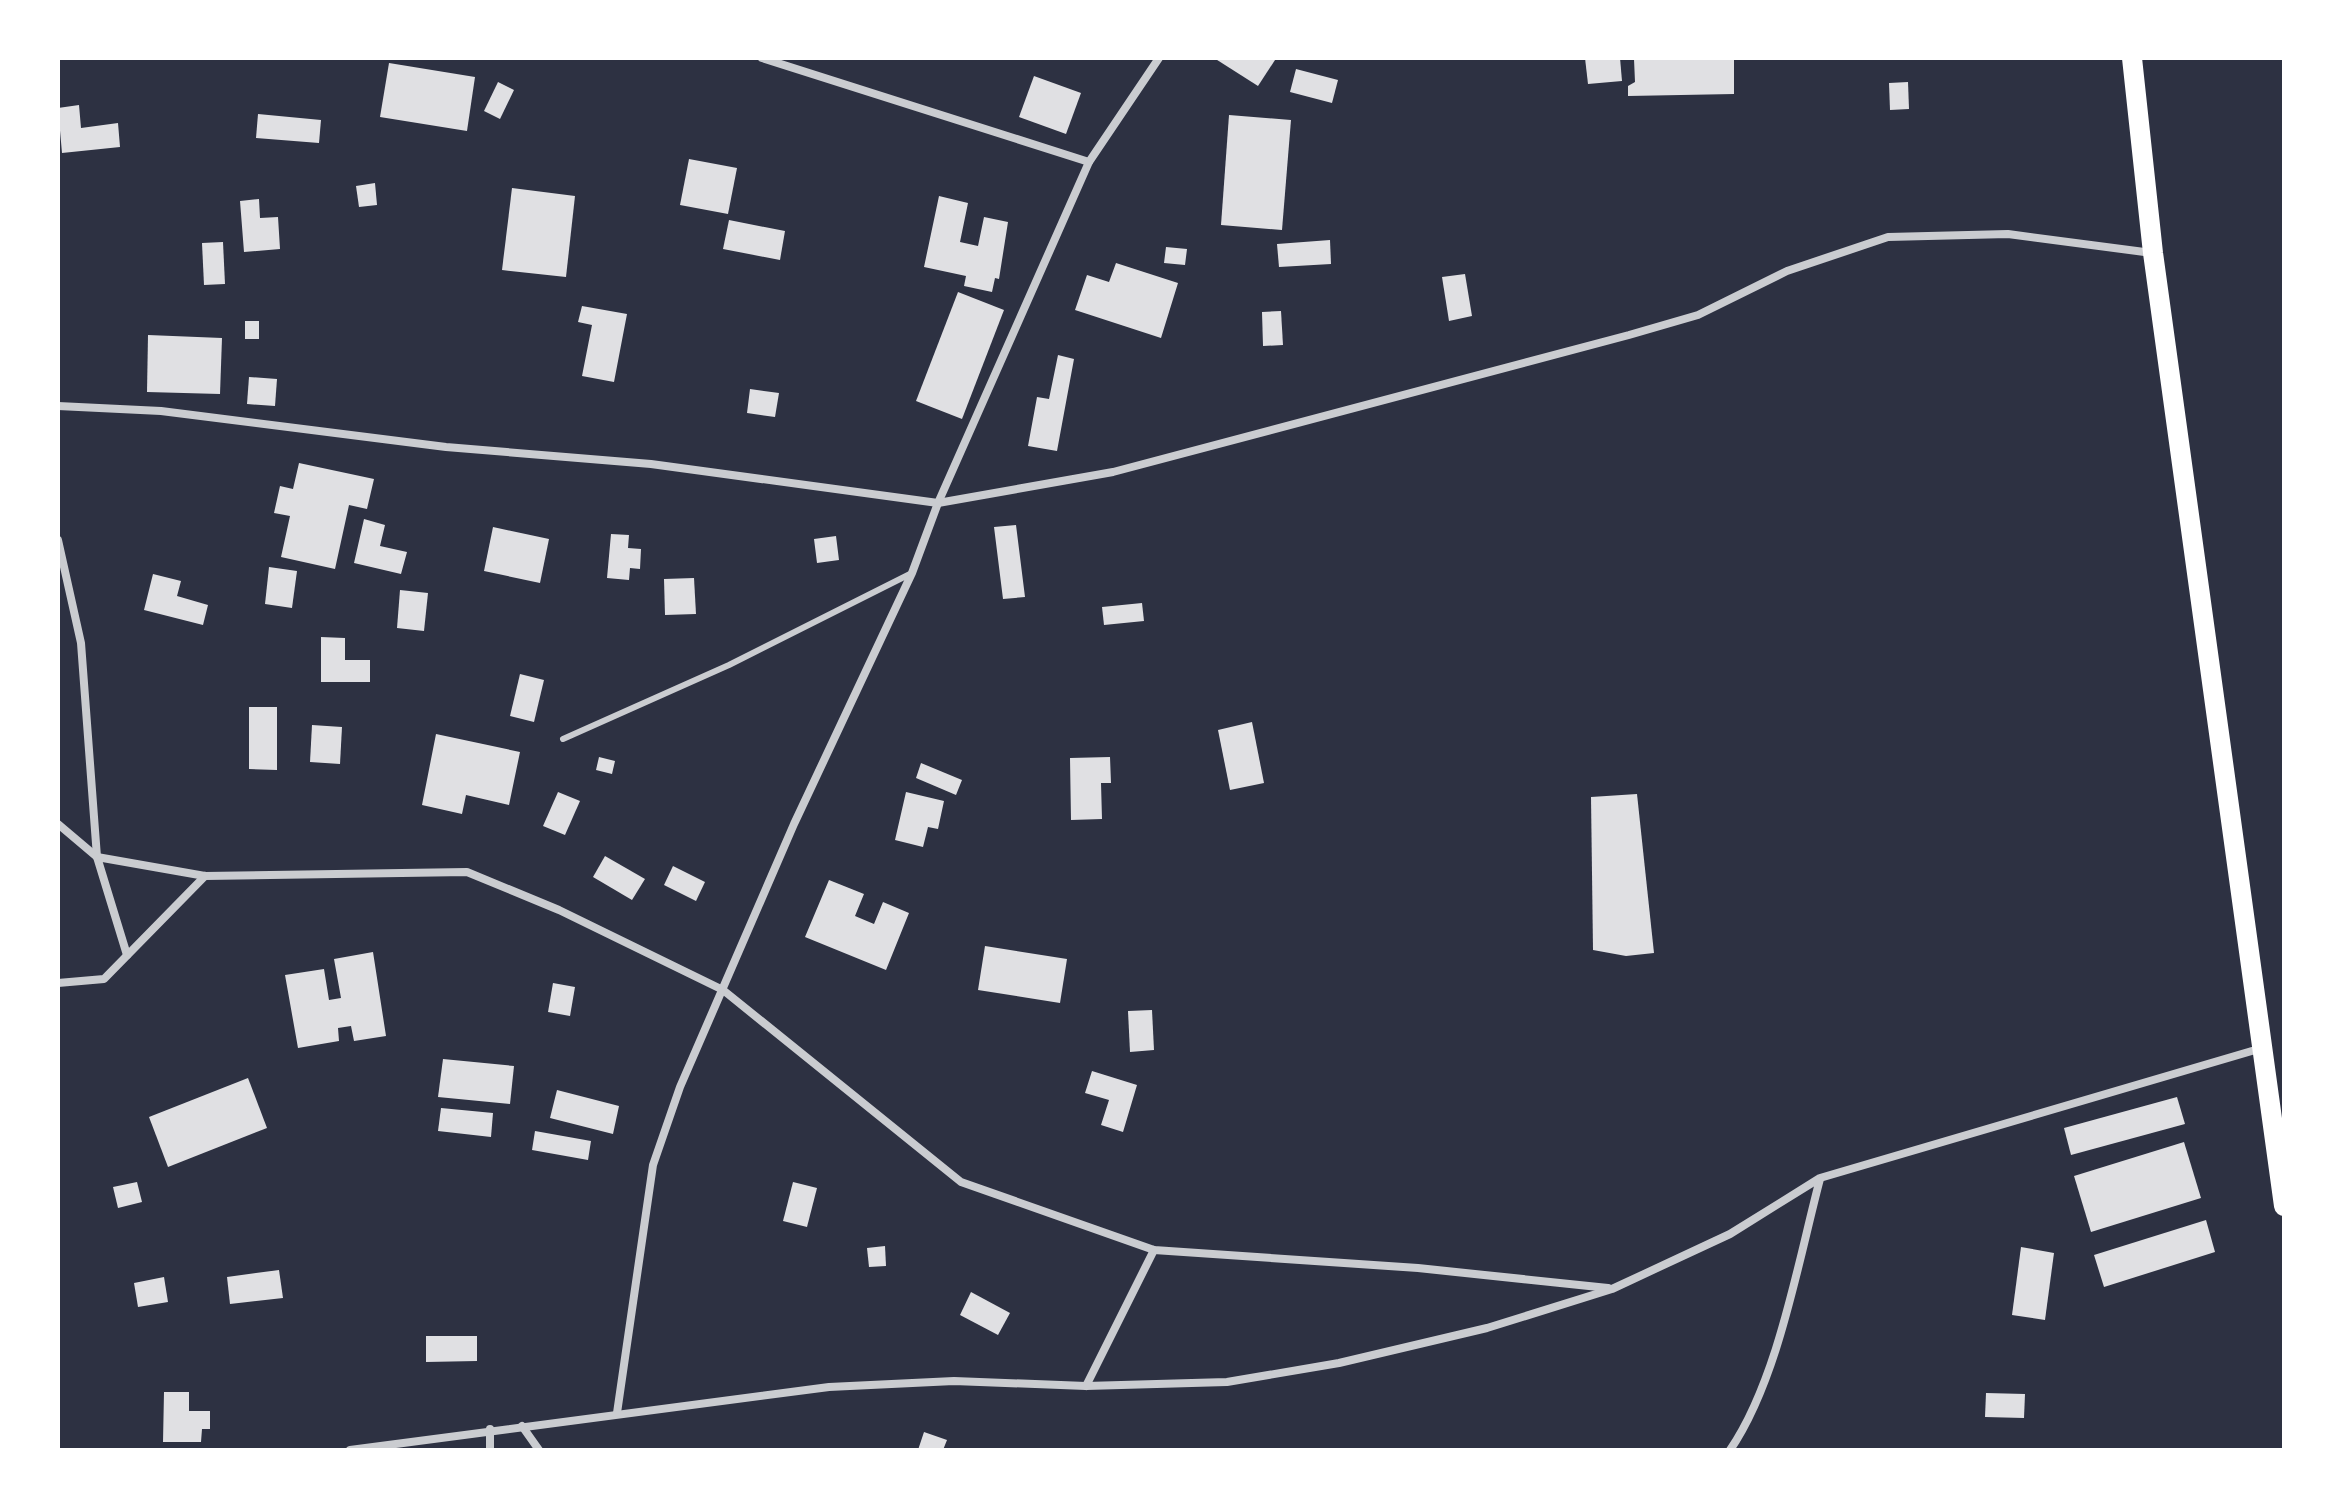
<svg xmlns="http://www.w3.org/2000/svg" width="2342" height="1508" viewBox="0 0 2342 1508" font-family="'Public Sans',sans-serif">
<style>
.building{fill:#e0e0e3}
.lines{fill:none;stroke-linecap:round;stroke-linejoin:round}
.service{stroke:#caccd0;stroke-width:6}
.minor{stroke:#caccd0;stroke-width:8}
.primary{stroke:#fff;stroke-width:20}
</style>
<rect width="100%" height="100%" fill="#2d3142"/>
<!-- building -->
<g class="building">
<polygon points="1214,58 1271,58 1275,60 1258,86"/>
<polygon points="1585,58 1620,58 1622,81 1588,84"/>
<polygon points="1650,58 1734,58 1734,94 1628,96 1628,86 1635,82 1634,59"/>
<polygon points="389,63 475,77 467,131 380,117"/>
<polygon points="1296,69 1338,80 1332,103 1290,92"/>
<polygon points="1034,76 1081,93 1066,134 1019,117"/>
<polygon points="498,82 514,90 500,119 484,111"/>
<polygon points="1908,82 1909,109 1890,110 1889,83"/>
<polygon points="79,105 81,128 118,123 120,147 62,153 58,108"/>
<polygon points="258,114 321,120 319,143 256,138"/>
<polygon points="1229,115 1291,120 1282,230 1221,225"/>
<polygon points="689,159 737,168 728,214 680,205"/>
<polygon points="375,183 377,205 359,207 356,186"/>
<polygon points="512,188 575,196 566,277 502,270"/>
<polygon points="939,196 968,203 960,242 978,246 984,217 1008,222 999,279 995,278 992,292 964,286 966,276 924,267"/>
<polygon points="259,199 260,218 278,217 280,249 244,252 240,201"/>
<polygon points="729,220 785,231 780,260 723,249"/>
<polygon points="1330,240 1331,264 1279,267 1277,244"/>
<polygon points="223,242 225,284 204,285 202,243"/>
<polygon points="1166,247 1187,249 1185,265 1164,263"/>
<polygon points="1116,263 1178,283 1161,338 1075,310 1087,275 1109,282"/>
<polygon points="1465,274 1472,316 1449,321 1442,277"/>
<polygon points="958,292 1004,310 962,419 916,401"/>
<polygon points="582,306 627,314 614,382 582,376 592,325 578,322"/>
<polygon points="1281,311 1283,345 1263,346 1262,312"/>
<rect x="245" y="321" width="14" height="18"/>
<polygon points="148,335 222,338 220,394 147,392"/>
<polygon points="1058,355 1074,359 1057,451 1028,446 1037,397 1049,399"/>
<polygon points="249,377 277,379 275,406 247,404"/>
<polygon points="750,389 779,393 775,417 747,413"/>
<polygon points="299,463 374,479 367,509 349,505 335,569 281,557 290,516 274,513 280,486 293,489"/>
<polygon points="364,519 385,525 380,546 407,552 401,574 354,563"/>
<polygon points="1016,525 1025,597 1003,599 994,527"/>
<polygon points="493,527 549,539 540,583 484,571"/>
<polygon points="611,534 629,535 628,548 641,549 640,569 630,568 629,580 607,578"/>
<polygon points="836,536 839,560 817,563 814,539"/>
<polygon points="269,567 297,571 292,608 265,604"/>
<polygon points="153,574 181,581 177,596 208,605 203,625 144,610"/>
<polygon points="694,578 696,614 665,615 664,579"/>
<polygon points="400,590 428,593 424,631 397,628"/>
<polygon points="1142,603 1144,621 1104,625 1102,607"/>
<polygon points="321,637 345,638 345,660 370,660 370,682 321,682"/>
<polygon points="520,674 544,680 534,722 510,716"/>
<polygon points="249,707 277,707 277,770 249,769"/>
<polygon points="1252,722 1264,783 1230,790 1218,730"/>
<polygon points="312,725 342,727 340,764 310,762"/>
<polygon points="436,734 520,752 509,805 466,795 462,814 422,805"/>
<polygon points="599,757 615,761 612,774 596,770"/>
<polygon points="1110,757 1111,783 1101,783 1102,819 1071,820 1070,758"/>
<polygon points="921,763 962,780 956,795 916,778"/>
<polygon points="558,792 580,801 565,835 543,826"/>
<polygon points="906,792 944,801 938,829 928,827 923,847 895,840"/>
<polygon points="1637,794 1654,953 1626,956 1593,950 1591,797"/>
<polygon points="605,856 645,879 632,900 593,877"/>
<polygon points="673,866 705,882 696,901 664,885"/>
<polygon points="829,880 864,894 855,916 874,924 883,902 909,913 886,970 805,937"/>
<polygon points="985,946 1067,959 1060,1003 978,990"/>
<polygon points="373,952 386,1036 354,1041 351,1026 338,1028 339,1041 298,1048 285,975 324,969 329,1000 341,998 334,959"/>
<polygon points="553,983 575,987 570,1016 548,1012"/>
<polygon points="1152,1010 1154,1050 1130,1052 1128,1011"/>
<polygon points="443,1059 514,1066 510,1104 438,1097"/>
<polygon points="1092,1071 1137,1085 1123,1132 1101,1125 1109,1100 1085,1093"/>
<polygon points="248,1078 267,1128 168,1167 149,1117"/>
<polygon points="557,1090 619,1106 613,1134 550,1118"/>
<polygon points="2177,1097 2185,1124 2071,1155 2064,1128"/>
<polygon points="441,1108 493,1113 491,1137 438,1131"/>
<polygon points="535,1131 591,1141 588,1160 532,1150"/>
<polygon points="2184,1142 2201,1198 2091,1232 2074,1176"/>
<polygon points="137,1182 142,1202 118,1208 113,1187"/>
<polygon points="793,1182 817,1188 807,1227 783,1221"/>
<polygon points="2206,1220 2215,1252 2104,1287 2094,1255"/>
<polygon points="885,1246 886,1266 869,1267 867,1248"/>
<polygon points="2021,1247 2054,1253 2045,1320 2012,1315"/>
<polygon points="279,1270 283,1298 230,1304 227,1277"/>
<polygon points="164,1277 168,1302 138,1307 134,1283"/>
<polygon points="971,1292 1010,1313 998,1335 960,1315"/>
<polygon points="426,1336 477,1336 477,1361 426,1362"/>
<polygon points="164,1392 189,1392 189,1411 210,1411 210,1429 202,1429 201,1442 163,1442"/>
<polygon points="1986,1393 2025,1394 2024,1418 1985,1417"/>
<polygon points="924,1432 947,1440 943,1450 918,1450"/>
</g>
<g class="lines">
<!-- service -->
<polyline class="service" points="563,739 729,665 912,573"/>
<!-- minor -->
<g class="minor">
<polyline points="762,58 1089,162"/>
<polyline points="58,406 161,411 446,447 651,464 938,503 1113,472 1629,335 1698,315 1787,271 1888,237 2008,234 2152,253"/>
<polyline points="58,540 81,643 97,857 127,955"/>
<polyline points="58,824 97,857 205,876 467,872 559,910 723,990 961,1182 1154,1250 1418,1268 1608,1288"/>
<polyline points="58,983 104,979 205,876"/>
<polyline points="1086,1386 1154,1250"/>
<polyline points="617,1413 653,1165 680,1087 794,824 912,573 938,503 1089,162 1159,58"/>
<polyline points="522,1426 539,1450"/>
<polyline points="350,1450 829,1387 954,1381 1086,1386 1227,1382 1339,1363 1487,1328 1612,1289 1730,1234 1820,1178 2262,1048"/>
<polyline points="490,1450 490,1429"/>
<path d="M 1730,1450 C 1778,1380 1798,1262 1820,1179"/>
</g>
<!-- primary -->
<polyline class="primary" points="2132,58 2153,253 2284,1206"/>
</g>
<!-- border -->
<rect width="2342" height="1508" fill="none" stroke="#ffffff" stroke-width="120"/>
</svg>
